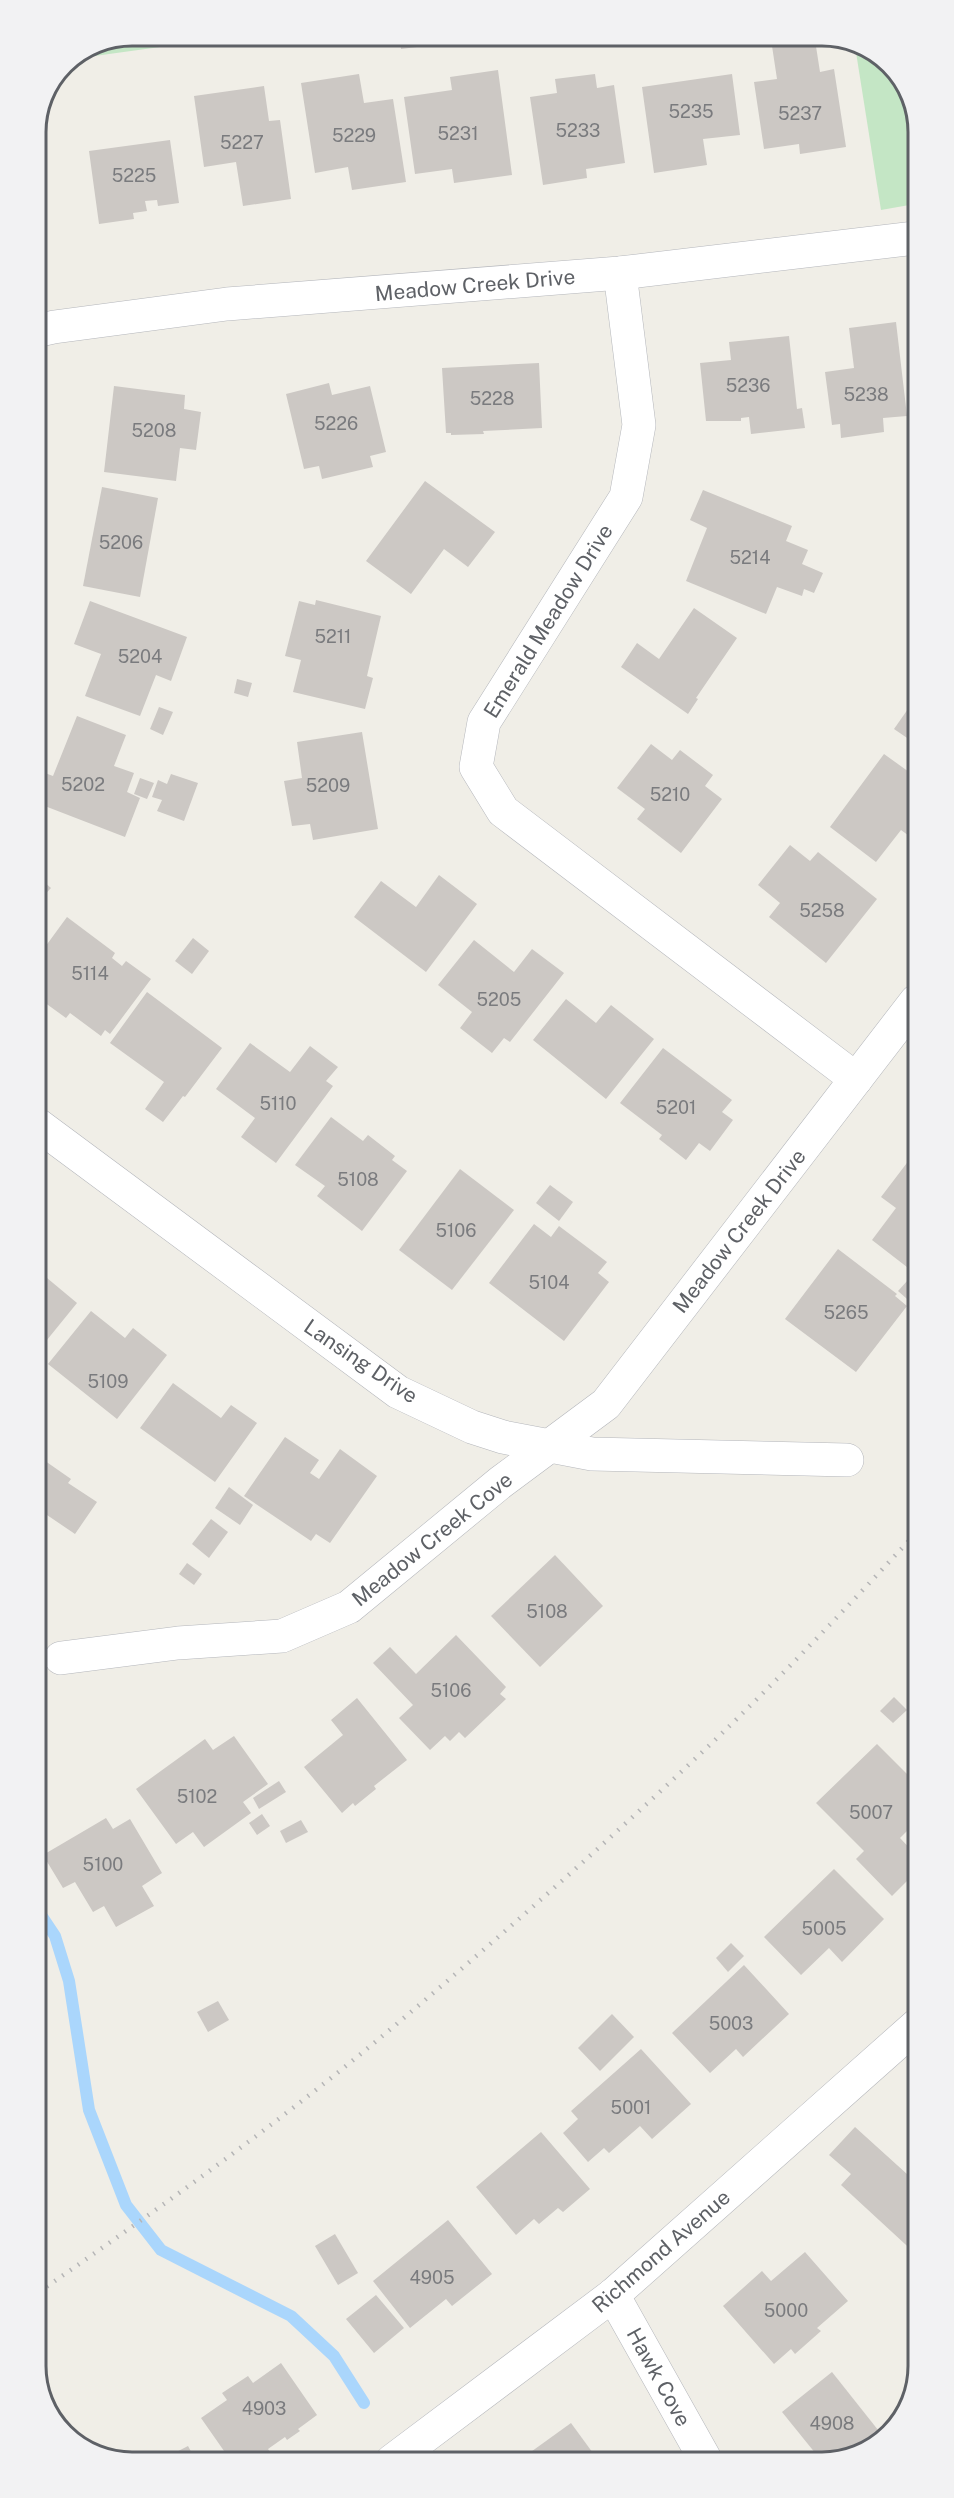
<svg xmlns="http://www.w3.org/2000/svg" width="954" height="2498" viewBox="0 0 954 2498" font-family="'Public Sans',sans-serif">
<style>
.green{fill:#c4e6c5}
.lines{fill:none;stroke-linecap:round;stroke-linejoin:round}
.stream{stroke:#aad6fc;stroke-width:12}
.building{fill:#ccc8c4}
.minor-casing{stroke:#b4b6bb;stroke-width:34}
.minor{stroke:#fff;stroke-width:33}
.rail{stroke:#b5b5b6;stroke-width:4.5;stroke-dasharray:1.5 8;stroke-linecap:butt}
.labels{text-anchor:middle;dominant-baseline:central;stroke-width:4.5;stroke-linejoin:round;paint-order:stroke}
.number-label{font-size:18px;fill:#7a7b7e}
.street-label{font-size:21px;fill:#5e6166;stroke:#fff}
.rim{fill:none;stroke:#5e6166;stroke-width:3}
</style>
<rect width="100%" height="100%" fill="#f0eee7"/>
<!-- green -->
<g class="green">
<polygon points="133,36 240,36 80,58"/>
<polygon points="855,46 880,56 915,107 915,204 881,210"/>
</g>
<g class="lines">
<!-- stream -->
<polyline class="stream" points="39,1912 55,1936 69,1981 89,2110 126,2205 161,2250 291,2316 334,2356 364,2403"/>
</g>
<!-- building -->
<g class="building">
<polygon points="399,36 424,36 425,46 401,49"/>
<polygon points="815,40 820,72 834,69 846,147 800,154 799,144 764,149 754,82 777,79 772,46"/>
<polygon points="498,70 512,175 454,183 452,169 415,174 404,97 452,90 450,77"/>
<polygon points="359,74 364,103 393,99 406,182 352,190 348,167 315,173 301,83"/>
<polygon points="595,74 597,88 614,85 625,163 586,169 587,178 543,185 530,97 557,93 555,79"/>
<polygon points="732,74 740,135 703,139 707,165 654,173 642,87"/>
<polygon points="264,86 269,121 280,120 291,199 243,206 236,162 204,167 194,96"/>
<polygon points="170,140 179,203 158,206 157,200 145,201 147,211 133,213 134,219 99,224 89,151"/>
<polygon points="896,322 907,416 883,418 884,432 841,438 840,424 832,425 825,372 854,368 849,328"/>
<polygon points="789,336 797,409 802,408 805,428 751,434 749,417 741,418 741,421 706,421 700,363 731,360 729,342"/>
<polygon points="539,363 542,428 483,431 484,434 451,435 451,433 446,433 442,368"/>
<polygon points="329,383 332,395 370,386 386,452 370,456 373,467 322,479 319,466 304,469 286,394"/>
<polygon points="114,386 185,395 184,409 201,412 196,450 180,448 176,481 104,472"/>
<polygon points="425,481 495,532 468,567 444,549 411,594 366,561"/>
<polygon points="102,487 158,498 140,597 83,586"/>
<polygon points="703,490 792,526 786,541 808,550 802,564 823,573 814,593 804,589 802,596 777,587 766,614 686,581 707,528 690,520"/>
<polygon points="316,600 381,616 367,676 373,678 365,709 293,692 301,660 285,656 299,601 315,605"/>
<polygon points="90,601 187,637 171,681 156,675 140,716 85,696 101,654 74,644"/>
<polygon points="694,608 737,638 696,698 698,699 688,714 621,667 637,643 659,659"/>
<polygon points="237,679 252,683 248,697 234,693"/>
<polygon points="915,699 916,717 916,744 894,729"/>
<polygon points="159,707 173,712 163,735 150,729"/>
<polygon points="77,716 126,735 114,766 134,773 127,792 140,798 125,837 37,803 37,770 53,776"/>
<polygon points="362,732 378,829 313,840 310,824 292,826 284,781 302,778 297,742"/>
<polygon points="651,744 672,760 680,750 713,775 705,786 722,799 681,853 637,819 645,809 617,788"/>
<polygon points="884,754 916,777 916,841 901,830 876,862 830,827"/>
<polygon points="171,774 198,783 184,821 157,811 162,800 152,797 158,780 167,784"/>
<polygon points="140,778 154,783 147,799 134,794"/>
<polygon points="790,845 810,861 818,852 877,899 826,963 769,917 780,903 758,885"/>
<polygon points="439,875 477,904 426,972 354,917 381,881 416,907"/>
<polygon points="37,876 51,888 37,903"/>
<polygon points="67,917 115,953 112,958 122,966 126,961 151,979 110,1034 105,1030 101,1036 70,1013 66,1018 37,997 41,990 37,988 37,958"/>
<polygon points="193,938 209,951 192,974 175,961"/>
<polygon points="474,940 514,972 532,949 564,973 510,1042 504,1038 492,1053 460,1028 472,1012 438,985"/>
<polygon points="147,992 222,1048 185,1097 183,1096 163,1122 145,1109 164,1082 110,1043"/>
<polygon points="566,999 596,1023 611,1005 654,1039 606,1099 533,1040"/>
<polygon points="250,1043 290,1072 310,1046 338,1067 326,1081 333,1086 276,1163 241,1137 255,1118 216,1089"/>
<polygon points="663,1048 732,1100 722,1112 733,1120 710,1151 699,1143 686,1160 659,1139 662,1135 620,1103"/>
<polygon points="331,1117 363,1141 368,1135 395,1156 392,1160 407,1171 362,1231 317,1196 325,1186 295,1165"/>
<polygon points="916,1151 916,1274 872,1240 896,1208 881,1197"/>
<polygon points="460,1169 514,1210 452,1290 399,1250"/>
<polygon points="550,1185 573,1202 559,1221 536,1203"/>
<polygon points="534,1224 551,1237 559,1226 607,1262 598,1273 609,1282 564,1341 489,1283"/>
<polygon points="838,1249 897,1294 895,1296 907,1306 856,1372 785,1319"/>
<polygon points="41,1273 77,1303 38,1351 38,1276"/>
<polygon points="908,1280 916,1288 915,1306 898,1291"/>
<polygon points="91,1311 125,1338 133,1328 167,1355 117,1419 48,1364"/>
<polygon points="173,1383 221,1418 231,1405 257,1423 215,1482 140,1428"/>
<polygon points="285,1437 319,1460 310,1473 319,1479 340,1449 377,1476 330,1543 316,1534 311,1541 244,1496"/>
<polygon points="38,1456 71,1479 68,1483 97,1502 75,1534 47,1515 45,1518 38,1513"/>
<polygon points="229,1487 253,1505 240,1525 215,1508"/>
<polygon points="211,1519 228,1532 209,1558 192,1544"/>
<polygon points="555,1555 603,1606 540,1667 491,1616"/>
<polygon points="187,1563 202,1574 194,1585 179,1574"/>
<polygon points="456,1635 506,1687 500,1694 506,1699 465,1738 459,1732 450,1741 445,1736 430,1750 399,1718 413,1705 373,1663 390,1647 416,1674"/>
<polygon points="894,1697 907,1710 893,1723 880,1711"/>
<polygon points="357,1698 407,1760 374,1786 376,1789 355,1806 353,1803 342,1813 304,1767 343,1735 331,1720"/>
<polygon points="234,1736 268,1784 243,1802 251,1813 204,1847 193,1832 176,1844 136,1789 205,1739 213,1750"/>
<polygon points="877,1744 913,1780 917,1775 917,1821 900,1838 917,1856 917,1871 892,1896 856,1859 864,1851 816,1803"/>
<polygon points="279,1781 286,1792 259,1809 253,1798"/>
<polygon points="262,1814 270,1826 257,1835 249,1823"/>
<polygon points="106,1818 113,1829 130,1819 162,1873 142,1886 154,1906 116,1927 104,1906 93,1912 75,1882 63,1888 43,1855"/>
<polygon points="301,1820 308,1832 286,1843 280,1831"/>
<polygon points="834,1869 884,1919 842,1962 829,1948 801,1975 764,1937"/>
<polygon points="731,1943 744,1956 728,1972 716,1958"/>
<polygon points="744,1965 789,2014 743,2057 736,2049 710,2073 672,2033"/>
<polygon points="218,2001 229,2020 208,2032 197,2012"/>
<polygon points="612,2014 634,2037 600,2071 578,2048"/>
<polygon points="641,2049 691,2104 652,2139 640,2126 609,2153 604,2148 588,2162 563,2133 578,2119 571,2111"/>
<polygon points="855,2127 918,2184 918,2256 841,2185 851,2174 829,2155"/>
<polygon points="541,2132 590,2189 563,2212 558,2208 539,2224 534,2219 516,2235 476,2187"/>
<polygon points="448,2220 492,2274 452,2306 446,2299 410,2328 373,2281"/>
<polygon points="335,2234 358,2273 338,2285 315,2246"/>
<polygon points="805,2252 848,2301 817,2328 821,2331 795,2354 791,2349 774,2364 723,2306 762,2271 771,2281"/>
<polygon points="376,2295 404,2328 374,2353 346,2319"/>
<polygon points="281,2363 317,2415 298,2429 300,2431 287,2440 285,2437 268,2449 270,2452 257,2461 231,2461 201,2418 227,2400 222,2393 248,2376 253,2383"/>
<polygon points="832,2372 882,2435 847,2459 820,2459 782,2412"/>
<polygon points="571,2423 598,2460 532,2460 528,2454"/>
<polygon points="188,2446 196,2461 157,2462"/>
</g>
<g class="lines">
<!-- minor casing -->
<g class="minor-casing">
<g id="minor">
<polyline points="620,273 639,425 626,497 484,722 476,767 503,811 856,1079"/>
<polyline points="36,331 54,327 227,304 620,273 915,238"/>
<polyline points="38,1125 398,1392 472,1427 503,1437 592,1454 847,1460"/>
<polyline points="61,1658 178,1643 282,1636 349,1607 501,1482 606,1404 916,1001"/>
<polyline points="613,2295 705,2459"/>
<polyline points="392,2461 613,2295 917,2025"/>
</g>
</g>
<!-- minor -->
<use href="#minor" class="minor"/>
<!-- rail -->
<path class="rail" d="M 39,2292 C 157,2210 275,2126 386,2033 C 499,1938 610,1840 717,1738 C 786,1672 852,1602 917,1532"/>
</g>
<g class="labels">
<!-- number labels -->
<g class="number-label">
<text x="691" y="111">5235</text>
<text x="800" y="113">5237</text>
<text x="578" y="130">5233</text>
<text x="458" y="133">5231</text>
<text x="354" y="135">5229</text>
<text x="242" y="142">5227</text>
<text x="134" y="175">5225</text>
<text x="748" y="385">5236</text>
<text x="866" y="394">5238</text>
<text x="492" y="398">5228</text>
<text x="336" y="423">5226</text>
<text x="154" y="430">5208</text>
<text x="121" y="542">5206</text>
<text x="750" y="557">5214</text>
<text x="333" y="636">5211</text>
<text x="140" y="656">5204</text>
<text x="83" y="784">5202</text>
<text x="328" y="785">5209</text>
<text x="670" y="794">5210</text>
<text x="822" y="910">5258</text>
<text x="90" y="973">5114</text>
<text x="499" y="999">5205</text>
<text x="278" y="1103">5110</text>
<text x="676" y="1107">5201</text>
<text x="358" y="1179">5108</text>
<text x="456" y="1230">5106</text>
<text x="549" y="1282">5104</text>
<text x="846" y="1312">5265</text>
<text x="108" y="1381">5109</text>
<text x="547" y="1611">5108</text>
<text x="451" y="1690">5106</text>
<text x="197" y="1796">5102</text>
<text x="871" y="1812">5007</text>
<text x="103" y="1864">5100</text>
<text x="824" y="1928">5005</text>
<text x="731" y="2023">5003</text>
<text x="631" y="2107">5001</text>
<text x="432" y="2277">4905</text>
<text x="786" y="2310">5000</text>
<text x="264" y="2408">4903</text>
<text x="832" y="2423">4908</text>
</g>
<!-- street labels -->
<g class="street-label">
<text transform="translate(475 285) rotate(-5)">Meadow Creek Drive</text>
<text transform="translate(548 621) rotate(-58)">Emerald Meadow Drive</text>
<text transform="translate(739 1231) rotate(-52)">Meadow Creek Drive</text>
<text transform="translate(361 1361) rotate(34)">Lansing Drive</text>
<text transform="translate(432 1539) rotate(-39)">Meadow Creek Cove</text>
<text transform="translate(661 2251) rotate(-41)">Richmond Avenue</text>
<text transform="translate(659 2377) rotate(61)">Hawk Cove</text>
</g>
</g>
<!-- crop -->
<path d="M0 0H954V2498H0ZM132 46H822A86 86 0 0 1 908 132V2366A86 86 0 0 1 822 2452H132A86 86 0 0 1 46 2366V132A86 86 0 0 1 132 46Z" fill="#f2f2f3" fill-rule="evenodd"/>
<path class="rim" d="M132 46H822A86 86 0 0 1 908 132V2366A86 86 0 0 1 822 2452H132A86 86 0 0 1 46 2366V132A86 86 0 0 1 132 46Z"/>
</svg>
